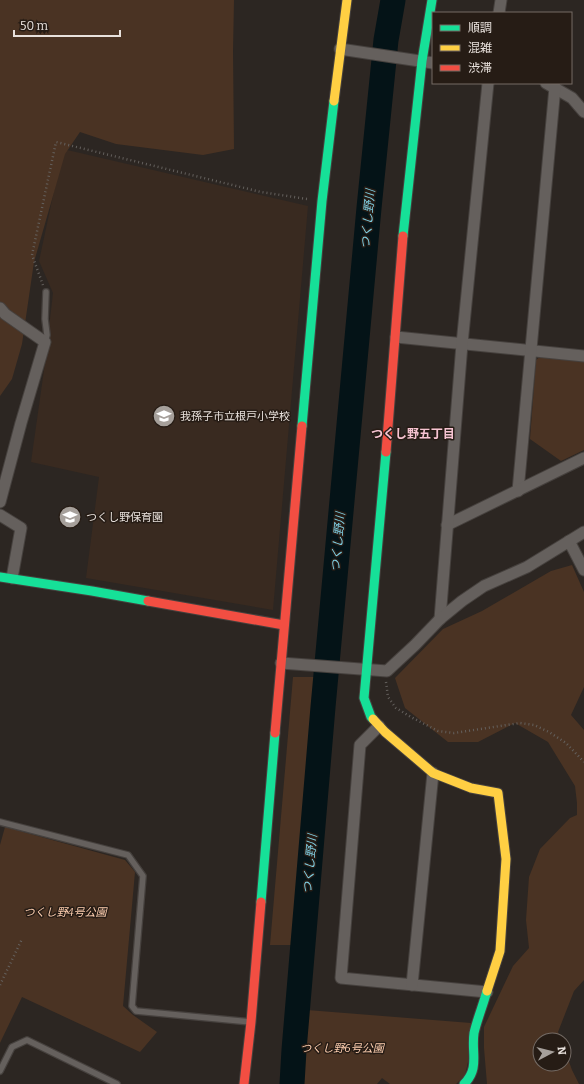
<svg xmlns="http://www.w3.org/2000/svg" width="584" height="1084" viewBox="0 0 584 1084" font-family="Bitter,'Noto Sans JP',serif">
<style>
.built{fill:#392a20}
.green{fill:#4a3323}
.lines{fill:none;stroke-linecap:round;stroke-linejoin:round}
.river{stroke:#041317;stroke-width:25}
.lane-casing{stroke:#46413e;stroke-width:8}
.street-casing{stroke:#46413e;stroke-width:13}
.fast-casing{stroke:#46413e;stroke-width:11}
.slow-casing{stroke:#46413e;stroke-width:11}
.jam-casing{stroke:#46413e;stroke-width:11}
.path{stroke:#64605d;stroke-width:2.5;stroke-dasharray:1 3;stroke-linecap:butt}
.lane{stroke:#65605d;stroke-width:5.5}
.street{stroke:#65605d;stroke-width:11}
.fast{stroke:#16e098;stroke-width:9}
.slow{stroke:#ffcf43;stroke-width:9}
.jam{stroke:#f24e42;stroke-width:9}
.labels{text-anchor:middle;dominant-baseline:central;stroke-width:3;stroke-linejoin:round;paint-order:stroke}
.poi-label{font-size:11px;fill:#e8e1dc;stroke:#261c15;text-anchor:start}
.park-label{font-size:11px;font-style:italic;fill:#fecfb0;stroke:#261c15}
.water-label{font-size:12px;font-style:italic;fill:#7fd0e4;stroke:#261c15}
.neighbourhood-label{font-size:12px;font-weight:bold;fill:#f7c4d2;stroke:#261c15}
</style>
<rect width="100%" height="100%" fill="#2c2622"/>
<!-- built -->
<polygon class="built" points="63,149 308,206 273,610 86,578 99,477 31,462 44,370 53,293 39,261"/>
<!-- green -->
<g class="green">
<polygon points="0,0 234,0 233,51 234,149 203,155 116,144 80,132 65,154 34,262 22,344 12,379 0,396"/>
<polygon points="541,356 584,360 584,450 561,461 530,439 536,360"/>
<polygon points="572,565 584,592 584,687 571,715 584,730 584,980 574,991 558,1032 561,1040 540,1040 540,1064 564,1064 564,1048 572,1070 579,1084 487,1084 484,1048 484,1027 513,966 529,948 526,920 529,877 540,849 570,818 577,815 577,803 575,786 548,742 515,723 478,742 448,742 405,708 395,678 443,629 482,611 551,571"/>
<polygon points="293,677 320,677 295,945 270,945"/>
<polygon points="5,827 125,860 135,872 123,1006 133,1015 157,1032 140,1052 22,997 0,1043 0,845"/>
<polygon points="307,1010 471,1023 468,1062 465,1075 456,1084 390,1084 382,1078 377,1084 300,1084"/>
</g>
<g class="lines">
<!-- river -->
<polyline class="river" points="292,1084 294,1050 323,707 369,208 386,40 393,0"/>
<!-- lane casing -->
<g class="lane-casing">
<g id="lane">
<polyline points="45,342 47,335 45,319 46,292"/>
<polyline points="0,822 128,855 143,876 132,1006 136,1011 251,1022"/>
<polyline points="0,1071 12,1047 27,1040 117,1084"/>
</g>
</g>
<!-- street casing -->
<g class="street-casing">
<g id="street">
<polyline points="499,13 501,0"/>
<polyline points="340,49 433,63"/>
<polyline points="546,83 572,98 584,112"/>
<polyline points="0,308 5,314 45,342 21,423 0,502"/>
<polyline points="396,337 584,356"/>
<polyline points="518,491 555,87"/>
<polyline points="0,515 21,528 12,578"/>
<polyline points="447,525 584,458"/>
<polyline points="569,541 584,570"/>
<polyline points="440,619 462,344 488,83"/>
<polyline points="281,663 387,671 415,645 440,619 462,601 484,586 527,567 584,532"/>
<polyline points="379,726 360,745 341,978 487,992"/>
<polyline points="412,985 433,773"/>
</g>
</g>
<!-- fast casing -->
<g class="fast-casing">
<g id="fast">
<polyline points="403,236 422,61 432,0"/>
<polyline points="302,426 322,201 334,101"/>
<polyline points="0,577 92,591 148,601"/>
<polyline points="373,719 371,717 364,698 386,452"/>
<polyline points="261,902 275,733"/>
<path d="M 464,1084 C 480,1068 471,1053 474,1033 C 477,1020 483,1005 487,991"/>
</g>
</g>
<!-- slow casing -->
<g class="slow-casing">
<g id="slow">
<polyline points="334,101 347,0"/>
<polyline points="373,719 385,732 433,773 471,788 498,793 506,859 500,951 487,991"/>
</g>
</g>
<!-- jam casing -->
<g class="jam-casing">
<g id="jam">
<polyline points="386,452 403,236"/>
<polyline points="148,601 284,625"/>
<polyline points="275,733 302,426"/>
<polyline points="244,1084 251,1022 261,902"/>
</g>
</g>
<!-- path -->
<g class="path">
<polyline points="43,285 32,255 56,142 261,192 307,199"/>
<polyline points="386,682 388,697 396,708 411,717 438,731 454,733 520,723 534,725 549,732 566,743 584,762"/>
<polyline points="0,985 22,939"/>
</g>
<!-- lane -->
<use href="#lane" class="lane"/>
<!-- street -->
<use href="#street" class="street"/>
<!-- fast -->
<use href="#fast" class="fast"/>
<!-- slow -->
<use href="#slow" class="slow"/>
<!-- jam -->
<use href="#jam" class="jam"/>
</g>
<!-- icons -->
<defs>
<g id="school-disc" transform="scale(1.15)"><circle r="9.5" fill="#a6a09b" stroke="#261c15"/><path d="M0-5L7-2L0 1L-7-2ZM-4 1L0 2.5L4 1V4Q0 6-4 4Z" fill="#fff"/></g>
</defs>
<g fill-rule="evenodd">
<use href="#school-disc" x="164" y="416"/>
<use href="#school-disc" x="70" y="517"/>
</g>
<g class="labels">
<!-- poi labels -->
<g class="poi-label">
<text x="180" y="416">我孫子市立根戸小学校</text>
<text x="86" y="517">つくし野保育園</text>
</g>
<!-- park labels -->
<g class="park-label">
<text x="65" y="912">つくし野4号公園</text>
<text x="342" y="1048">つくし野6号公園</text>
</g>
<!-- water labels -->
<g class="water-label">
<text transform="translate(368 219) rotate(-85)">つくし野川</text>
<text transform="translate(338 542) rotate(-85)">つくし野川</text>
<text transform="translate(310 864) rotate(-85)">つくし野川</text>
</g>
<!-- neighbourhood labels -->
<g class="neighbourhood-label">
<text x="413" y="434">つくし野五丁目</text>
</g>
</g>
<!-- legend -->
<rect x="432" y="12" width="140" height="72" fill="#261c15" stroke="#746b65"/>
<rect x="440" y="25" width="20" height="6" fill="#16e098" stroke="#746b65"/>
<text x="468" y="32" font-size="12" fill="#e8e1dc">順調</text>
<rect x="440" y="45" width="20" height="6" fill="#ffcf43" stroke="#746b65"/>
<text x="468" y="52" font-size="12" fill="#e8e1dc">混雑</text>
<rect x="440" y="65" width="20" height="6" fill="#f24e42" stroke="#746b65"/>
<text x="468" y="72" font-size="12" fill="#e8e1dc">渋滞</text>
<!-- north arrow -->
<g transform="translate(552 1052) rotate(83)"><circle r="19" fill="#261c15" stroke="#746b65"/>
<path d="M0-3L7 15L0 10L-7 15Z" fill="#a6a09b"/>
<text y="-6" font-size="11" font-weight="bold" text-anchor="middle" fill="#e8e1dc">N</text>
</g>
<!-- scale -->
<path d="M14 30v6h106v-6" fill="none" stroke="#e8e1dc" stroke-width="2"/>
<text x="20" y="30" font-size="12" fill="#e8e1dc" stroke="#261c15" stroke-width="3" paint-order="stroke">50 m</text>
</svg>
